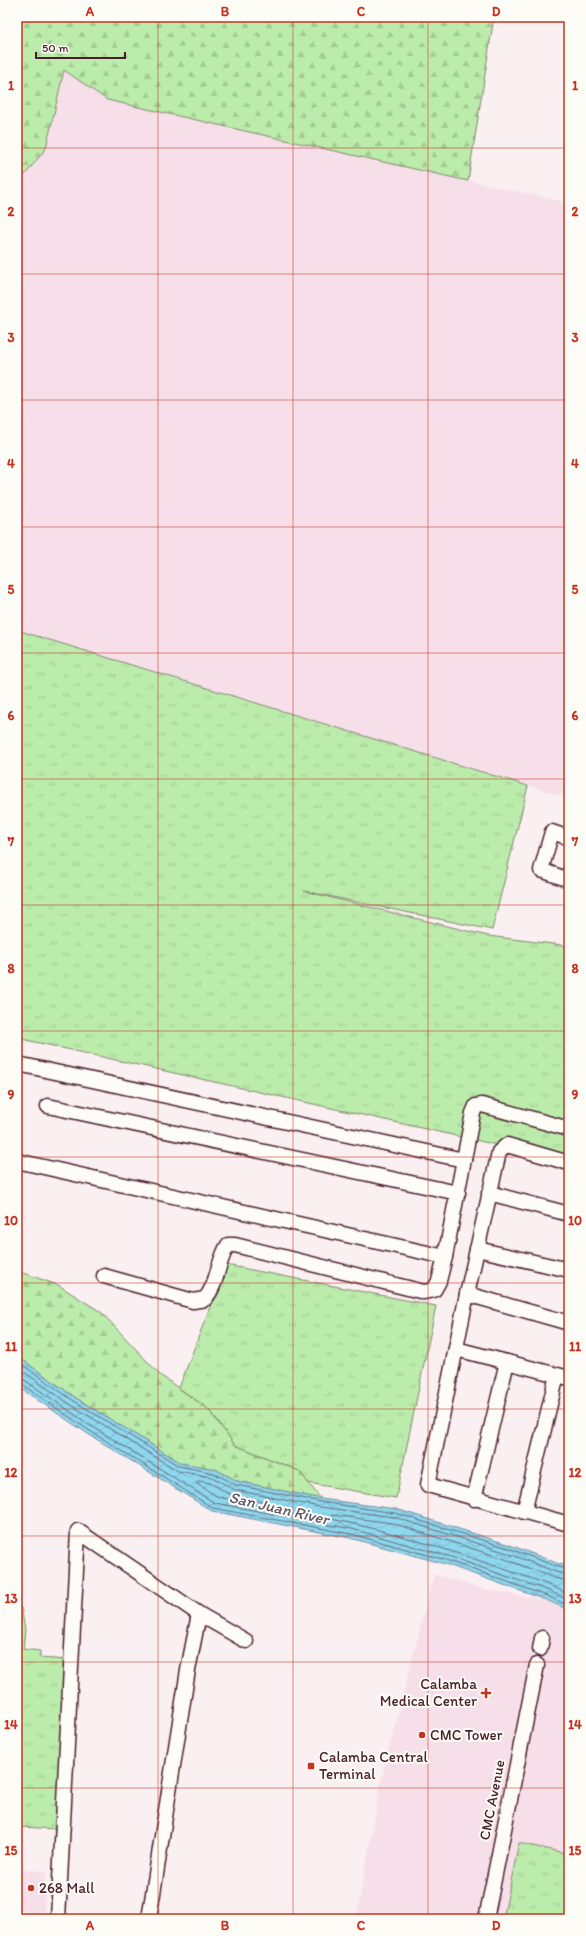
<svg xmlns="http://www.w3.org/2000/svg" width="586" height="1936" viewBox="0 0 586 1936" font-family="Itim,sans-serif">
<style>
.built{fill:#f7dfea}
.grass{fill:url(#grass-tufts);stroke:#82866b}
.forest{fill:url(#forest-firs);stroke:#82866b}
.water{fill:url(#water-waves);stroke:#738ea1}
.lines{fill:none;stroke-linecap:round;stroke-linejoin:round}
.shore{stroke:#656979;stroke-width:1}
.minor-casing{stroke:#4a1f2b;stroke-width:17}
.minor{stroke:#fdfcf7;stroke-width:14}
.grid{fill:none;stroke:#c8321e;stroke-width:1;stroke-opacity:0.55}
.poi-dot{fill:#c8321e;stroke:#fdfcf7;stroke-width:1.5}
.labels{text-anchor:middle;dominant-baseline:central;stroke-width:4;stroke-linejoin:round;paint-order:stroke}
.poi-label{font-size:15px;fill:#4a1f2b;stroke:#fdfcf7;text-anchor:start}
.street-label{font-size:15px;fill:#4a1f2b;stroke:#fdfcf7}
.water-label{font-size:16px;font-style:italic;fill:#5e5666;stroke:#fdfcf7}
.neatline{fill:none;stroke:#c8321e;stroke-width:1.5}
.grid-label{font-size:13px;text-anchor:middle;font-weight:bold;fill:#c8321e}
</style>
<defs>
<pattern id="grass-tufts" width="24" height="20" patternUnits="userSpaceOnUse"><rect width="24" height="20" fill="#bbecab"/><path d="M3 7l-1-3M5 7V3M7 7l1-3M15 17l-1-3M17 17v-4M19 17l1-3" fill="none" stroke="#a2ca93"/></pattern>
<pattern id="forest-firs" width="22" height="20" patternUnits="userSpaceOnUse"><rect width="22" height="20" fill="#bbecab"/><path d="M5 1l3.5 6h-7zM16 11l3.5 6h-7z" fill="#a2ca93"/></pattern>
<pattern id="water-waves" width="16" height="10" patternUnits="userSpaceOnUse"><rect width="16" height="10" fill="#8ed8ef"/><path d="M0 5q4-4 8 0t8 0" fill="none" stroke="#7cb9cd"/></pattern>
</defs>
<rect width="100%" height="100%" fill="#faeff1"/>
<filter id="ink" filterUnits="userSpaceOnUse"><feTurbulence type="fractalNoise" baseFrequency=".025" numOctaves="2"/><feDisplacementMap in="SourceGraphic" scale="8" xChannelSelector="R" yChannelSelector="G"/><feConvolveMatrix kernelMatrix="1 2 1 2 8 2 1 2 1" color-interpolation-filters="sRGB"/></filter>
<g filter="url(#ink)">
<!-- built -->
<g class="built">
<polygon points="64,70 107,100 569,203 569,798 17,630 17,179 25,175 46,148"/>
<polygon points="434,1574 486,1590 546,1600 569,1610 569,1854 519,1843 503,1919 356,1919 382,1776"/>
<polygon points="17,1870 46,1871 44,1918 37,1918 19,1908 20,1919 17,1919"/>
</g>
<!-- grass -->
<g class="grass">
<polygon points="17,630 528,786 492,930 304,891 488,936 569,946 569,1161 17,1038"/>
<polygon points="226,1265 436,1306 396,1498 308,1483 299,1471 235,1445 208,1409 179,1388"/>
<polygon points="17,1607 21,1608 25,1629 23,1649 40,1651 40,1658 68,1660 59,1829 19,1827 17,1834"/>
<polygon points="519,1843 569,1854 569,1919 503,1919"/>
</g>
<!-- forest -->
<g class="forest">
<polygon points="17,17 494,17 468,181 107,100 64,70 46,148 25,175 17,179"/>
<polygon points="17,1271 58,1285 101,1312 160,1375 208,1409 235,1445 299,1471 321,1499 237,1481 215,1469 181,1463 76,1398 17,1356"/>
</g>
<!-- water -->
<polygon class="water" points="17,1356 76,1398 181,1463 215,1469 237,1481 321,1499 396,1509 510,1545 559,1564 569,1566 569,1610 546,1600 445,1564 350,1538 212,1511 85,1432 17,1386"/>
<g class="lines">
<!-- shore -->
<g class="shore">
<polyline points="17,1361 74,1401 179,1466 214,1473 236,1485 321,1502 395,1513 508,1548 558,1567 569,1569"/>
<polyline points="17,1367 71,1405 178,1471 212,1477 235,1490 320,1507 394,1517 507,1553 556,1572 569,1575"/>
<polyline points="17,1378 23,1379 90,1425 215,1503 352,1529 448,1556 549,1591 569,1600"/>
<polyline points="17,1383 21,1384 87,1429 213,1508 351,1534 446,1560 547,1596 569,1606"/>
<polygon points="199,1481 210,1483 231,1495 264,1502 265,1505 263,1506 218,1497 197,1484 197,1482"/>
<path d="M 569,1581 L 554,1578 L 505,1559 L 392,1523 L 332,1515 L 330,1517 L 331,1519 C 386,1530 440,1547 492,1565 C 518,1574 544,1582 569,1594"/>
</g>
<!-- minor casing -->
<g class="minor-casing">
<g id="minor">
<polyline points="569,838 552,832 541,870 569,880"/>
<polyline points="18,1064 464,1160"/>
<polyline points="48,1106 458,1193"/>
<polyline points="17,1161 445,1257"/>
<polyline points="569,1163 507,1145 499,1152 467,1294 428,1485 569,1524"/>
<polyline points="489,1193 569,1214"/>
<polyline points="477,1249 569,1270"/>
<path d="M 104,1276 L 193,1301 L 205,1299 C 218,1284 217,1262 228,1245 L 235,1245 L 424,1292 L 434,1290 L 439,1281 L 445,1257 L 473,1113 L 476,1106 L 482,1105 L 569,1129"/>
<polyline points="467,1294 569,1323"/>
<polyline points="456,1349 569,1378"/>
<polyline points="474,1499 507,1362"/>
<polyline points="524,1512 557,1375"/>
<polyline points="78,1531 199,1614 246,1641"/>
<polyline points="540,1649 542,1638"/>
<polyline points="58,1919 78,1531"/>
<polyline points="149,1919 188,1670 199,1614"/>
<polyline points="486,1919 537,1665"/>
</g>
</g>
<!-- minor -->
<use href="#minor" class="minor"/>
</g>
</g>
<!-- grid -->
<path class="grid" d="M 158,17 L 158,1919M 293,17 L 293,1919M 428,17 L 428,1919M 17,148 L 569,148M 17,274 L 569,274M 17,400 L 569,400M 17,527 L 569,527M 17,653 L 569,653M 17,779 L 569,779M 17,905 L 569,905M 17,1031 L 569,1031M 17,1157 L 569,1157M 17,1283 L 569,1283M 17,1409 L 569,1409M 17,1536 L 569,1536M 17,1662 L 569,1662M 17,1788 L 569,1788"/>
<!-- markers -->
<g class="poi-dot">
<path d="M484 1687h4v4h4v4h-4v4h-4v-4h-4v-4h4z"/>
<circle cx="422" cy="1735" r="4"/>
<rect x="307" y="1762" width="8" height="8" rx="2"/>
<circle cx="31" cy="1888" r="4"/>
</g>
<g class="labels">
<!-- poi labels -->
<g class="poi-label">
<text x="477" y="1684" text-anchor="end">Calamba<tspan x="477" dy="17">Medical Center</tspan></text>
<text x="430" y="1735">CMC Tower</text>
<text x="319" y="1757">Calamba Central<tspan x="319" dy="17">Terminal</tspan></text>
<text x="39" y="1888">268 Mall</text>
</g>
<!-- street labels -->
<g class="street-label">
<text transform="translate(492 1800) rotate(-79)">CMC Avenue</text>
</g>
<!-- water labels -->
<g class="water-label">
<text transform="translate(279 1508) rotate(13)">San Juan River</text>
</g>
</g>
<!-- margin -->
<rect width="586" height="1936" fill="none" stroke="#fdfcf7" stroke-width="44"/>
<!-- scale -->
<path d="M36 52v6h89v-6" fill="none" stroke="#4a1f2b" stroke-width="2"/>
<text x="42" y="52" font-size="12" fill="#4a1f2b" stroke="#fdfcf7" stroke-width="3" paint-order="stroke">50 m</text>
<rect x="22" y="22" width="542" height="1892" class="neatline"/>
<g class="grid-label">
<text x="90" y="16">A</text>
<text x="225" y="16">B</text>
<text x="361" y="16">C</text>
<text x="496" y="16">D</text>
<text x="11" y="90">1</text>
<text x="575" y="90">1</text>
<text x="11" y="216">2</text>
<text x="575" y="216">2</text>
<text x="11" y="342">3</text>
<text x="575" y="342">3</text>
<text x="11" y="468">4</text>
<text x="575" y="468">4</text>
<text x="11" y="594">5</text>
<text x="575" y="594">5</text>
<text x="11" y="720">6</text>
<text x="575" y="720">6</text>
<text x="11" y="846">7</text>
<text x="575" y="846">7</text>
<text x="11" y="973">8</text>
<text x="575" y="973">8</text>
<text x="11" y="1099">9</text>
<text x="575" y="1099">9</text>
<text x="11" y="1225">10</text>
<text x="575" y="1225">10</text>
<text x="11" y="1351">11</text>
<text x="575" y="1351">11</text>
<text x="11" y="1477">12</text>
<text x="575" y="1477">12</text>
<text x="11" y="1603">13</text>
<text x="575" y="1603">13</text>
<text x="11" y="1729">14</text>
<text x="575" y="1729">14</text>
<text x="11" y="1855">15</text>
<text x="575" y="1855">15</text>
<text x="90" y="1930">A</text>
<text x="225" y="1930">B</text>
<text x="361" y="1930">C</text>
<text x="496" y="1930">D</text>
</g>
</svg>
